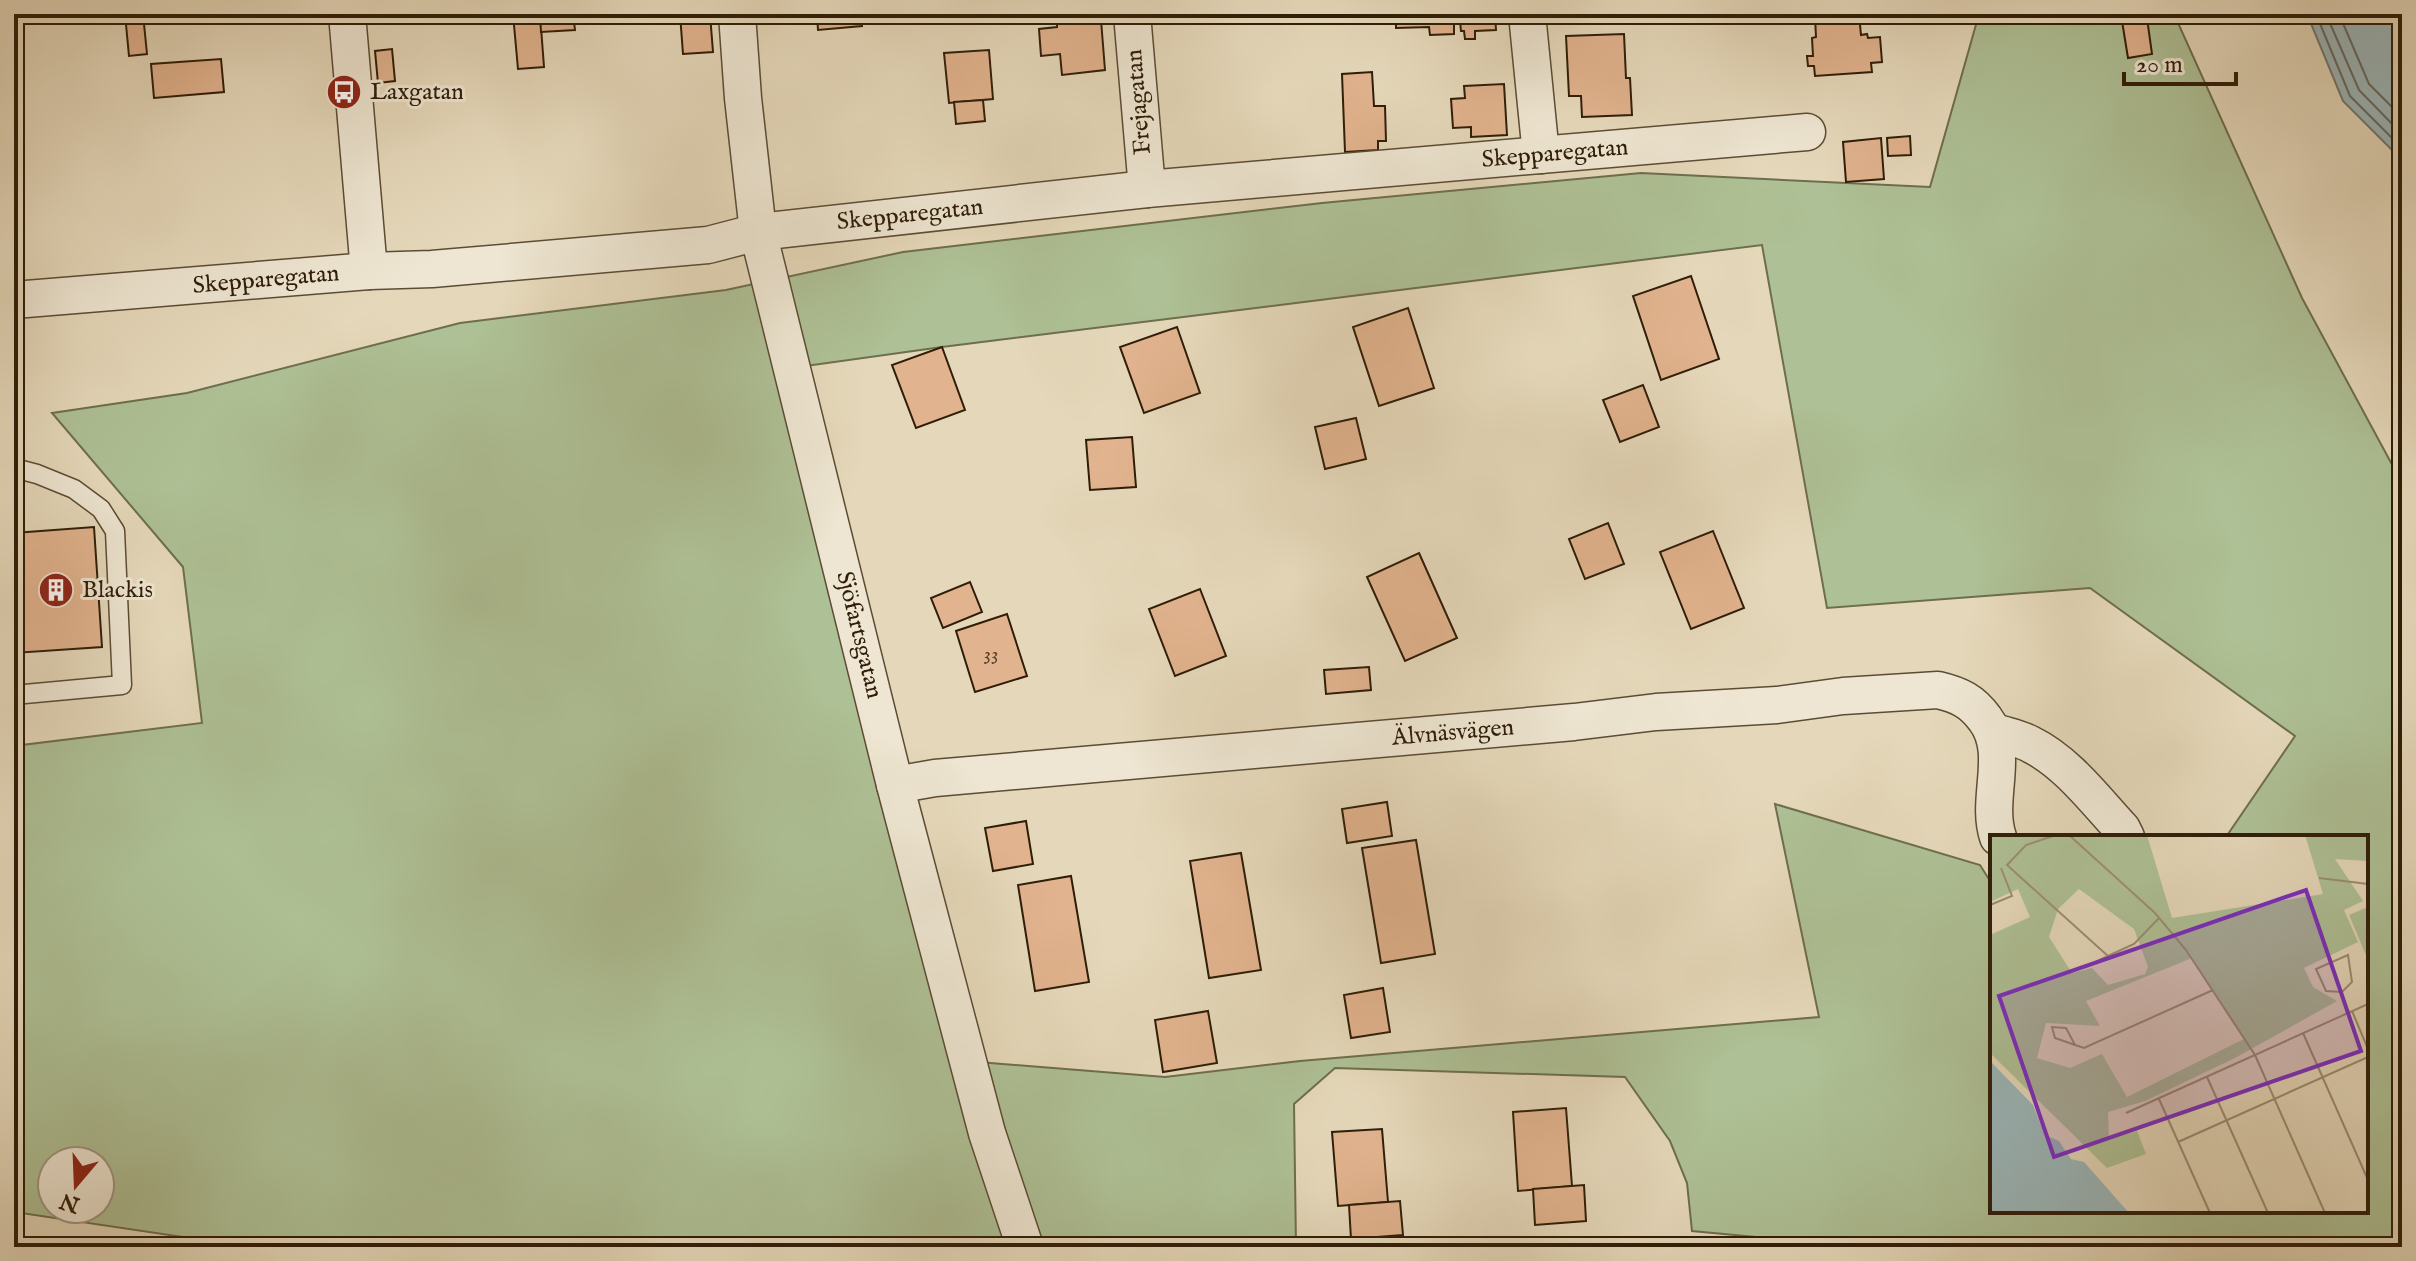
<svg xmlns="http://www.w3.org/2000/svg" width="2416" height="1261" viewBox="0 0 2416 1261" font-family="'IM FELL English',serif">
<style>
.green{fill:#aec095;stroke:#6e6e4e;stroke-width:2;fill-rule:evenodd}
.water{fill:#9bb7ba;stroke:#707973;stroke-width:2}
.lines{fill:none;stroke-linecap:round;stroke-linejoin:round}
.shore{stroke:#656a61;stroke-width:2}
.building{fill:#e1b38e;stroke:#2f1d08;stroke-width:2}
.lane-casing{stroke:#5c4c34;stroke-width:21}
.street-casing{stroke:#5c4c34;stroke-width:39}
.lane{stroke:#eee6d2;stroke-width:18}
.street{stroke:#eee6d2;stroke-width:36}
.labels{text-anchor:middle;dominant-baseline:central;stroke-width:6;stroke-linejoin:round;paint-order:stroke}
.number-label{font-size:20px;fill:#5c422a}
.poi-label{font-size:24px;fill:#2f1d08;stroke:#eee6d2;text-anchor:start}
.street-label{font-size:24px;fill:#2f1d08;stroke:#eee6d2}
.inset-road{fill:none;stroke:#9c8d73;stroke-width:2}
.view{fill:#7b2cbf;fill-opacity:0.15;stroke:#7b2cbf;stroke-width:4}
.inset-edge{fill:none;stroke:#2f1d08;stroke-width:4}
</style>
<rect width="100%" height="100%" fill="#e5d8ba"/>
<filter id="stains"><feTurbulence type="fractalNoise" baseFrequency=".0025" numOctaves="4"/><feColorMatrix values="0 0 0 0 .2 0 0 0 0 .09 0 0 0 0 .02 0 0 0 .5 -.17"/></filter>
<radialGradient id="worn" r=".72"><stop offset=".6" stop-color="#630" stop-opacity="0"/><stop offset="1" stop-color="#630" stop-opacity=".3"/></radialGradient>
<!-- green -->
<path class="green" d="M 1979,14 L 2174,14 L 2302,298 L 2402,483 L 2402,1247 L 1844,1247 L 1843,1245 L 1692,1231 L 1687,1183 L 1670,1141 L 1625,1077 L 1335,1068 L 1294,1104 L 1296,1247 L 250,1247 L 14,1212 L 14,746 L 202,723 L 183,567 L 52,413 L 187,393 L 460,323 L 726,290 L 903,252 L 1322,203 L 1641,173 L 1930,187 ZM 1762,245 L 1827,608 L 2090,588 L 2295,736 L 2226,837 L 2366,837 L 2366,1211 L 1992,1211 L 1992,884 L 1980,865 L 1775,804 L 1819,1017 L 1300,1061 L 1165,1077 L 966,1061 L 791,368 L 942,347 ZM 52,1161 L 100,1161 L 100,1209 L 52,1209 Z"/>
<!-- water -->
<polygon class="water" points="2307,14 2402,14 2402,160 2343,101"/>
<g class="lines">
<!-- shore -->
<g class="shore">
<polyline points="2316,14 2350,96 2402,148"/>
<polyline points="2326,14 2359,90 2402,134"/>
<polyline points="2339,14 2369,84 2402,117"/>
</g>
</g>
<!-- building -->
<g class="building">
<polygon points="125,14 143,14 147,54 129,56"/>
<polygon points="513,14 540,14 544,67 518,69"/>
<polygon points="540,14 573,14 575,30 541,32"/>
<polygon points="680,14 710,14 713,52 683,54"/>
<polygon points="817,14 861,14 862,26 818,30"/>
<polygon points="935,14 969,14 970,21 936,24"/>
<polygon points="1396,14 1495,14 1496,30 1475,31 1475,39 1465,39 1464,31 1461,31 1460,21 1454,21 1454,34 1430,35 1429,27 1396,28"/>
<polygon points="1859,14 1861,35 1867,34 1868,38 1880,37 1882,62 1871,63 1872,72 1815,76 1814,66 1808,66 1807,56 1813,56 1812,38 1816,37 1815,17"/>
<polygon points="2147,18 2152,54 2128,58 2122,21"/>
<polygon points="1101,20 1105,70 1062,75 1060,54 1041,56 1039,29 1057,27 1057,23"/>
<polygon points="1624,34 1626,78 1630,78 1632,115 1582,117 1581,96 1569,96 1566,36"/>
<polygon points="392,49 395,81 378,83 375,51"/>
<polygon points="989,50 993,99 949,103 944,53"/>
<polygon points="221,59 224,92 154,98 151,64"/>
<polygon points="1372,72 1374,106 1385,106 1386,141 1378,141 1378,150 1345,152 1342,74"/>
<polygon points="1504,84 1507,135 1471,137 1471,127 1453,128 1451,99 1465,98 1464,86"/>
<polygon points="983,100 985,121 956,124 954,102"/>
<polygon points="1910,136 1911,155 1888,156 1887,138"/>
<polygon points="1881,138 1884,179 1846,182 1843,142"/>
<polygon points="1691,276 1719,359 1661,380 1633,296"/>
<polygon points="1408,308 1434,388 1379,406 1353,327"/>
<polygon points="1177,327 1200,393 1144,413 1120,347"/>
<polygon points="942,347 965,410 916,428 892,365"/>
<polygon points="1643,385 1659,427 1620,442 1603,400"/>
<polygon points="1356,418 1366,459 1325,469 1315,427"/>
<polygon points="1132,437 1136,487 1090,490 1086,440"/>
<polygon points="1608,523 1624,564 1585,579 1569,539"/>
<polygon points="94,527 102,647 14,653 14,533"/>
<polygon points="1713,531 1744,608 1691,629 1660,552"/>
<polygon points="1419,553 1457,638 1405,661 1367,577"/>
<polygon points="970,582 982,612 943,628 931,598"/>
<polygon points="1200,589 1226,656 1175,676 1149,609"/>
<polygon points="1007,614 1027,676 975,692 956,631"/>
<polygon points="1369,667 1371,690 1326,694 1324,670"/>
<polygon points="1387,802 1392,836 1347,843 1342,809"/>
<polygon points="1026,821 1033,864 993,871 985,828"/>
<polygon points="1416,840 1435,954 1381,963 1362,848"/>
<polygon points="1241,853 1261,970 1209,978 1190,861"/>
<polygon points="1071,876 1089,982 1035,991 1018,885"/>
<polygon points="1383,988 1390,1032 1351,1038 1344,995"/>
<polygon points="1208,1011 1217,1063 1163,1072 1155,1020"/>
<polygon points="1566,1108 1572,1186 1518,1191 1513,1112"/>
<polygon points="1382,1129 1388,1202 1338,1206 1332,1132"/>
<polygon points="1584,1185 1586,1221 1535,1225 1533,1189"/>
<polygon points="1400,1201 1403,1235 1351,1239 1349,1205"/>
</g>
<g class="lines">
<!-- lane casing -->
<g class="lane-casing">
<polyline id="lane" points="14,468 37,474 74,489 101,509 115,531 122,685 14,695"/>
</g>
<!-- street casing -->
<g class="street-casing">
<g id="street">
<polyline points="347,14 369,271"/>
<polyline points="737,14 743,98 758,232 895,785 987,1133 1025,1247"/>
<polyline points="1132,14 1147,189"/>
<polyline points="1527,14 1541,155"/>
<polyline points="14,300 369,271 432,269 708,245 758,232 1147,189 1807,132"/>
<path d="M 1995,732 C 2006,736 2019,738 2030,744 C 2067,762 2095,800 2122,829 L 2126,837"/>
<path d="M 895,785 L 935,778 L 1574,722 L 1656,712 L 1777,705 L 1843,696 L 1938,690 C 1959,695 1972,701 1985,719 C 2011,753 1985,799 1998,837"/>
</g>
</g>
<!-- lane -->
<use href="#lane" class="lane"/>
<!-- street -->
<use href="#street" class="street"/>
</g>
<!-- icons -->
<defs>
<g id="bus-disc" transform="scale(1.8)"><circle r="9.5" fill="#8f2418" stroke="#eee6d2"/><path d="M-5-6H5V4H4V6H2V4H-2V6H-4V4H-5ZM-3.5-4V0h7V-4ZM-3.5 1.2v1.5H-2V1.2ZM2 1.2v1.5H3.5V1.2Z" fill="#fff"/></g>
<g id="building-disc" transform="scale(1.8)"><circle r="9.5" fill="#8f2418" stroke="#eee6d2"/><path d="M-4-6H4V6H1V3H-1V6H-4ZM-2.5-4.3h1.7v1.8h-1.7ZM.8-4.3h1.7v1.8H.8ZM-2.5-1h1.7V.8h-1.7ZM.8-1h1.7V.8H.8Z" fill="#fff"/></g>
</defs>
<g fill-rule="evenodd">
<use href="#bus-disc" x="344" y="92"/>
<use href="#building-disc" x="56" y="590"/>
</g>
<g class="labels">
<!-- number labels -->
<g class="number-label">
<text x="991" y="654">33</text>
</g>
<!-- poi labels -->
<g class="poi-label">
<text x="370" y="92">Laxgatan</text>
<text x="82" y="590">Blackis</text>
</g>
<!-- street labels -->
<g class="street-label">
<text transform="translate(1139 102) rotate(-95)">Frejagatan</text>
<text transform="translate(1555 154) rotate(-5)">Skepparegatan</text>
<text transform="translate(910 215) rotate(-6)">Skepparegatan</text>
<text transform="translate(266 280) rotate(-5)">Skepparegatan</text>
<text transform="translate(859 635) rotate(76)">Sjöfartsgatan</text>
<text transform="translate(1453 733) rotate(-5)">Älvnäsvägen</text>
</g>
</g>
<!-- overview -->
<g transform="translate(1990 835)">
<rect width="378" height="378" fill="#e5d8ba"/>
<path d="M 0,0 L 157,0 L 182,83 L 333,59 L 315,0 L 378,0 L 378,26 L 345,24 L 373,66 L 354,75 L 368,107 L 314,133 L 323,152 L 347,166 L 245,223 L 155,266 L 118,277 L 119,304 L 147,296 L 156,319 L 117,333 L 0,218 L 0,100 L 40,82 L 28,54 L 0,67 ZM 89,54 L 144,94 L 158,132 L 155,139 L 118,150 L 102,133 L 82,138 L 59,102 L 68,74 ZM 202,123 L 254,204 L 137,262 L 112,219 L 80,233 L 47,223 L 56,188 L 110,191 L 96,166 ZM 378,72 L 378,125 L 359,80 Z" fill="#aec095" fill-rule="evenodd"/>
<path d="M 0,226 L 43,270 L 55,300 L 69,306 L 81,324 L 94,327 L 139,378 L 0,378 Z" fill="#9bb7ba"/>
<path class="inset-road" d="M 66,0 L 36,10 L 17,30 L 118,121 L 144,109 L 169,83M 79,0 L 165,78 L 196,115 L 265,220 L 335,378M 329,43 L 378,49M 0,70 L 22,61 L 11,33M 358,120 L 362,147 L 352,157 L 336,156 L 326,134 ZM 93,133 L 118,121M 362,176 L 378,214M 313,198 L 378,345M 85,210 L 65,203 L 62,192 L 76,193 L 85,210 L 94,213 L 223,155M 217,242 L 278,378M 169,264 L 220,378M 136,278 L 378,169M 188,307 L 378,222"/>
<path class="view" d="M 316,55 L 371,216 L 64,322 L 9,161 Z"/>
<rect width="378" height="378" class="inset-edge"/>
</g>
<!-- margin -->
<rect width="2416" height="1261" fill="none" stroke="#e5d8ba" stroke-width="48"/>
<rect x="16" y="16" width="2384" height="1229" fill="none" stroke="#2f1d08" stroke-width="4"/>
<rect x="24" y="24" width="2368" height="1213" fill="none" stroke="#2f1d08" stroke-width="2"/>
<!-- north arrow -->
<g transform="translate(76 1185) rotate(199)"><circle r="38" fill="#eee6d2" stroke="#a29681" stroke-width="2"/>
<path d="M0-6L14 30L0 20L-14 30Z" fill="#8f2418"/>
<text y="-12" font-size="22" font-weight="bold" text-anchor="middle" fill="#2f1d08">N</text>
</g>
<!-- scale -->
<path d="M2124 72v12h112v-12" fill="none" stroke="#2f1d08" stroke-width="4"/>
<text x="2136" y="72" font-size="24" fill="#2f1d08" stroke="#eee6d2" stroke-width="6" paint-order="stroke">20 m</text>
<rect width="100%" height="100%" filter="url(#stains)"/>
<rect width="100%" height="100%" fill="url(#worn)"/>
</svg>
